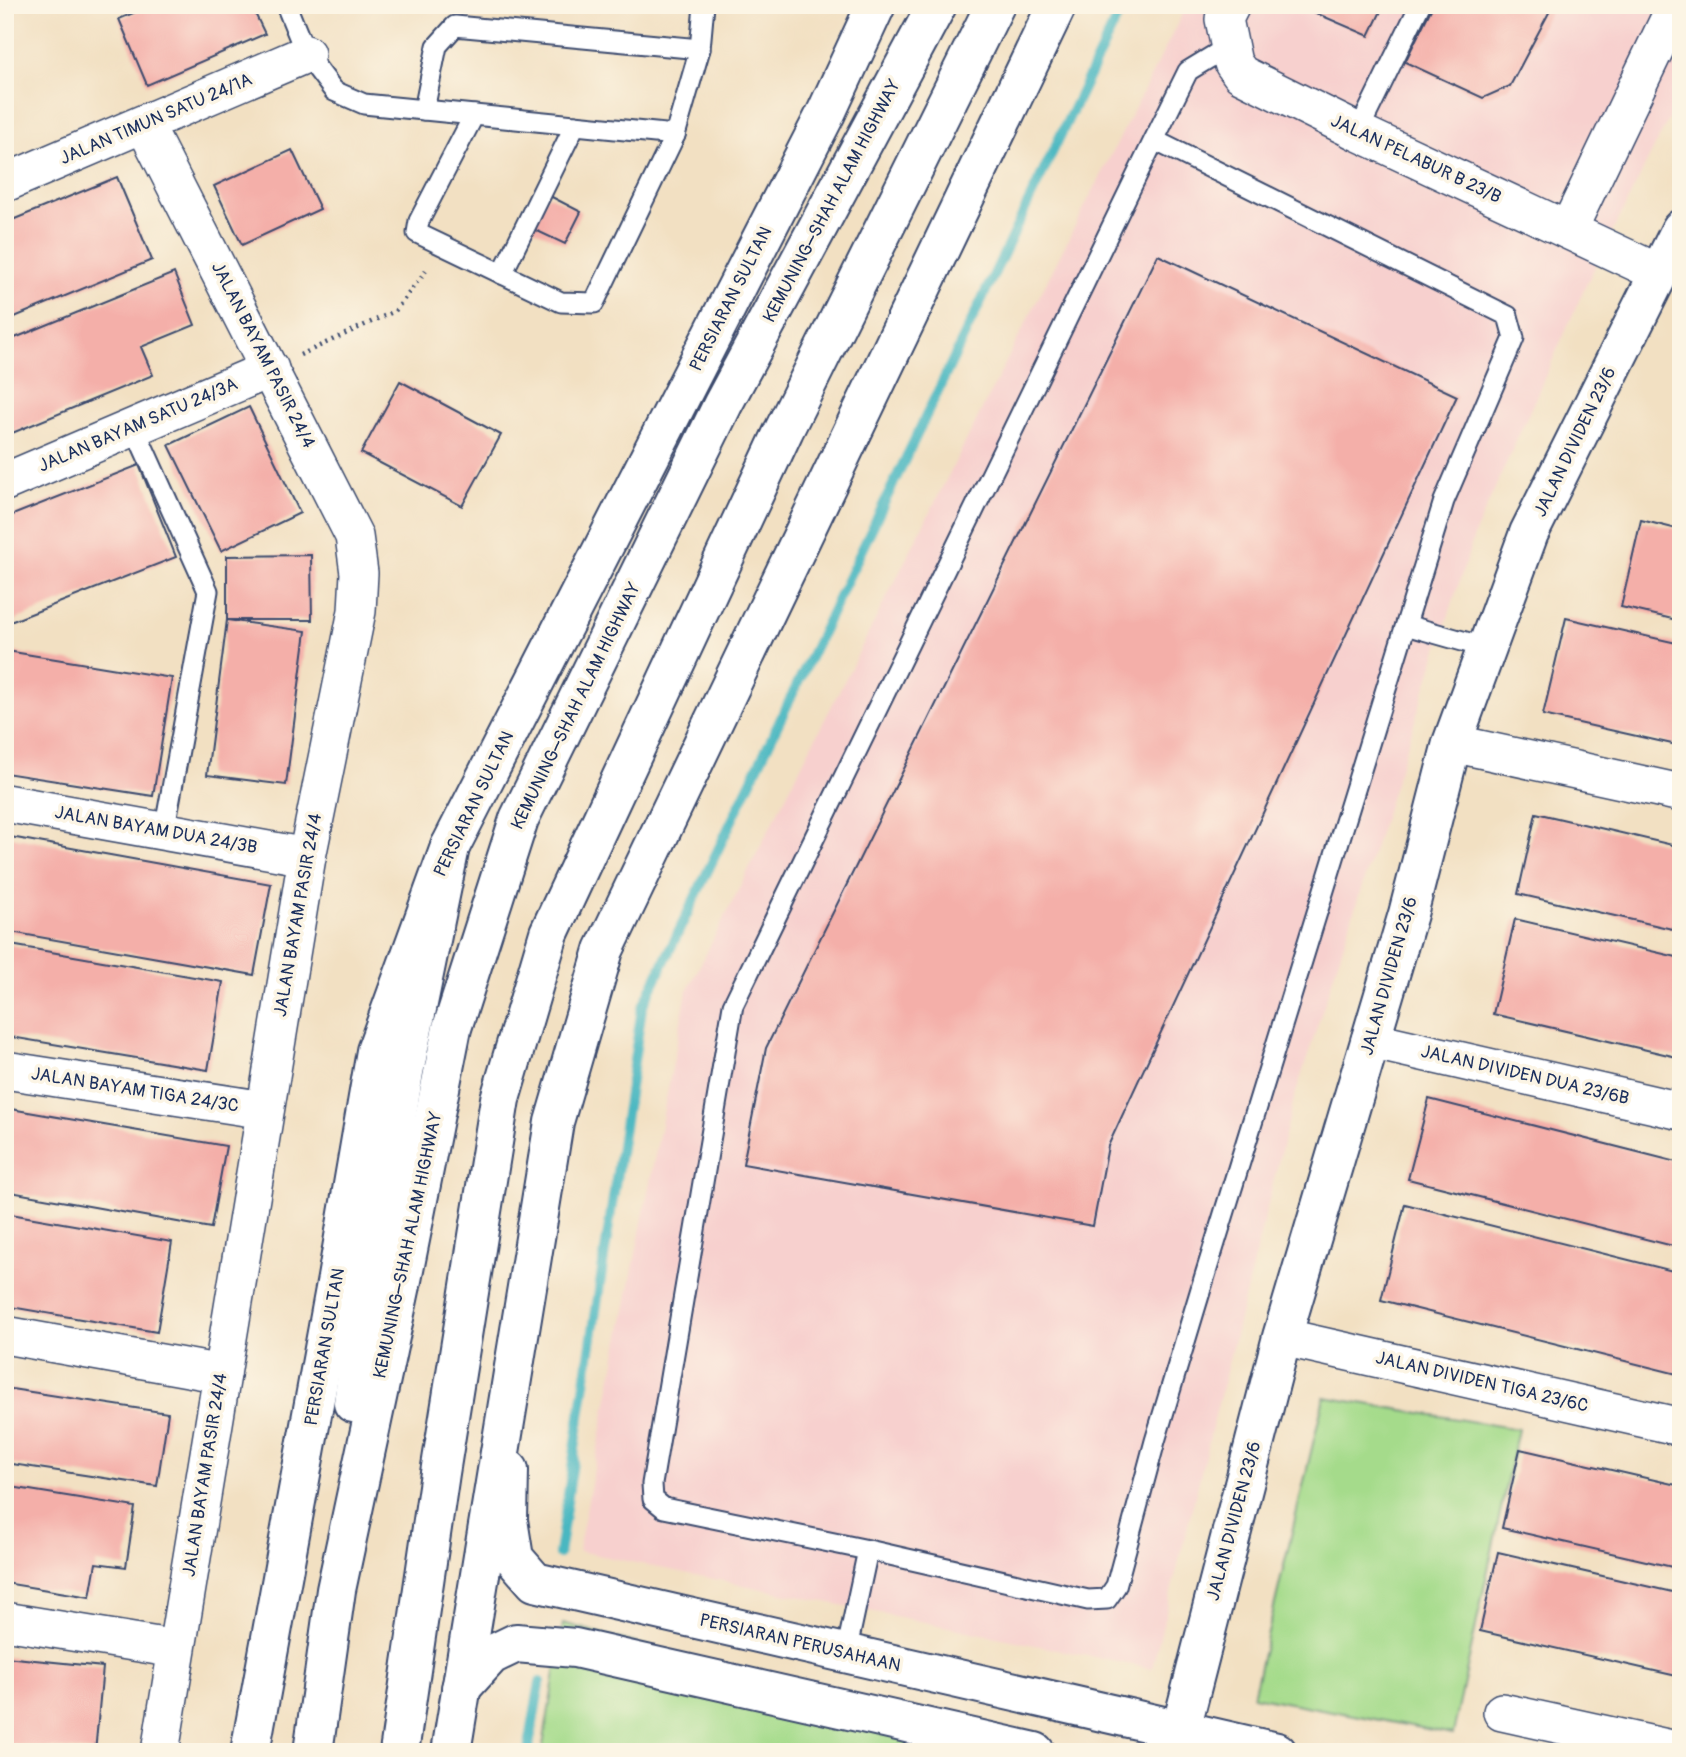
<svg xmlns="http://www.w3.org/2000/svg" width="1686" height="1757" viewBox="0 0 1686 1757" font-family="Pangolin,sans-serif">
<style>
.built{fill:#f7d0ce}
.green{fill:#a5db8b;stroke:#608574;stroke-width:2}
.lines{fill:none;stroke-linecap:round;stroke-linejoin:round}
.stream{stroke:#48b7c1;stroke-width:10}
.building{fill:#f4afa9}
.service-casing{stroke:#3b4a6d;stroke-width:23}
.minor-casing{stroke:#3b4a6d;stroke-width:40}
.tertiary-casing{stroke:#3b4a6d;stroke-width:42}
.secondary-casing{stroke:#3b4a6d;stroke-width:42}
.primary-casing{stroke:#3b4a6d;stroke-width:42}
.motorway-casing{stroke:#3b4a6d;stroke-width:42}
.path{stroke:#3b4a6d;stroke-width:4.5;stroke-dasharray:2 5;stroke-linecap:butt}
.service{stroke:#fff;stroke-width:19}
.minor{stroke:#fff;stroke-width:37}
.tertiary{stroke:#fff;stroke-width:38}
.secondary{stroke:#fff;stroke-width:38}
.primary{stroke:#fff;stroke-width:38}
.motorway{stroke:#fff;stroke-width:38}
.labels{text-anchor:middle;dominant-baseline:central;stroke-width:7;stroke-linejoin:round;paint-order:stroke}
.street-label{font-size:18px;fill:#1b2f5e;stroke:#fcf5e5}
</style>
<rect width="100%" height="100%" fill="#fcf5e5"/>
<filter id="ink" filterUnits="userSpaceOnUse"><feTurbulence type="fractalNoise" baseFrequency=".0143" numOctaves="2"/><feDisplacementMap in="SourceGraphic" scale="14" xChannelSelector="R" yChannelSelector="G"/><feConvolveMatrix kernelMatrix="1 2 1 2 8 2 1 2 1" color-interpolation-filters="sRGB"/></filter>
<filter id="wash" filterUnits="userSpaceOnUse"><feTurbulence type="fractalNoise" baseFrequency=".00686" numOctaves="4" result="noise"/><feDisplacementMap in="SourceGraphic" scale="28" xChannelSelector="R" yChannelSelector="G"/><feGaussianBlur stdDeviation="1.57" result="paint"/><feColorMatrix in="noise" values="0 0 0 0 0 0 0 0 0 0 0 0 0 0 0 0 0 1.4 0 .05"/><feComposite in="paint" operator="in"/></filter>
<g filter="url(#wash)">
<rect width="100%" height="100%" fill="#f2e0c2"/>
<!-- built -->
<polygon class="built" points="1187,5 1681,5 1681,94 1587,283 1475,533 1294,1099 1152,1669 578,1551 687,991"/>
<!-- green -->
<g class="green">
<polygon points="1324,1397 1518,1429 1453,1734 1253,1696"/>
<polygon points="563,1623 1032,1752 542,1752"/>
</g>
<g class="lines">
<!-- stream -->
<g class="stream">
<polyline points="559,1554 642,1008 1123,5"/>
<polyline points="528,1752 540,1682"/>
</g>
</g>
<g id="blocks">
<!-- building -->
<g class="building">
<polygon points="152,5 251,5 265,34 147,85 119,19"/>
<polygon points="1297,5 1384,5 1369,36"/>
<polygon points="1433,5 1553,5 1510,86 1483,98 1405,62"/>
<polygon points="292,150 320,209 242,245 214,186"/>
<polygon points="117,177 152,260 5,321 5,223"/>
<polygon points="548,195 581,212 565,244 531,228"/>
<polygon points="1158,255 1457,396 1108,1146 1093,1226 743,1164 766,1048"/>
<polygon points="174,273 195,325 141,347 153,375 5,436 5,342"/>
<polygon points="400,381 501,435 462,506 361,453"/>
<polygon points="249,407 300,513 221,551 169,445"/>
<polygon points="139,465 176,557 5,624 5,518"/>
<polygon points="1641,520 1681,530 1681,621 1621,607"/>
<polygon points="311,555 312,620 227,620 227,556"/>
<polygon points="1566,618 1681,644 1681,746 1543,715"/>
<polygon points="227,620 306,631 286,785 207,775"/>
<polygon points="7,651 172,678 153,796 5,773"/>
<polygon points="1536,813 1681,847 1681,931 1518,894"/>
<polygon points="5,836 271,884 254,975 5,931"/>
<polygon points="1515,919 1681,958 1681,1058 1493,1014"/>
<polygon points="5,944 223,982 208,1070 5,1036"/>
<polygon points="1429,1099 1681,1163 1681,1248 1408,1179"/>
<polygon points="5,1108 226,1146 211,1228 5,1191"/>
<polygon points="1405,1204 1681,1273 1681,1375 1381,1300"/>
<polygon points="5,1213 172,1242 157,1332 5,1306"/>
<polygon points="5,1388 168,1413 157,1486 5,1463"/>
<polygon points="1520,1449 1681,1486 1681,1569 1502,1528"/>
<polygon points="5,1486 135,1507 126,1567 96,1563 90,1597 5,1583"/>
<polygon points="1498,1552 1681,1594 1681,1677 1480,1631"/>
<polygon points="5,1657 103,1667 95,1752 5,1744"/>
</g>
</g>
</g>
<g filter="url(#ink)">
<use href="#blocks" fill-opacity="0" stroke="#3b4a6d" stroke-width="2"/>
<g class="lines">
<!-- service casing -->
<g class="service-casing">
<g id="service">
<polyline points="286,5 306,54 334,91 364,104 675,135"/>
<polyline points="700,49 704,5"/>
<polyline points="424,110 437,46 455,26 700,49 675,135 594,303 561,302 417,233 419,221 474,115"/>
<polyline points="1358,132 1420,5"/>
<polyline points="1154,140 1508,316 1514,338 1444,501 1203,1282 1155,1441 1116,1586 1107,1599 1088,1600 868,1550 664,1508 653,1499 652,1484 733,1005 1154,140 1188,71 1229,46"/>
<polyline points="502,274 575,125"/>
<polyline points="134,427 208,591 164,832"/>
<polyline points="1406,625 1487,648"/>
<polyline points="846,1653 868,1550"/>
</g>
</g>
<!-- minor casing -->
<g class="minor-casing">
<g id="minor">
<polyline points="1231,5 1224,19 1233,63 1241,74 1358,132 1659,273"/>
<polyline points="144,124 354,536 359,573 357,611 307,857 160,1752"/>
<polyline points="5,183 306,54"/>
<polyline points="1568,230 1676,5"/>
<polyline points="5,482 270,369"/>
<polyline points="1452,743 1681,793"/>
<polyline points="5,803 307,857"/>
<polyline points="1370,1040 1681,1111"/>
<polyline points="5,1070 265,1110"/>
<polyline points="5,1335 222,1374"/>
<polyline points="1282,1337 1681,1427"/>
<polyline points="5,1621 176,1649"/>
<polyline points="1502,1712 1681,1751"/>
</g>
</g>
<!-- tertiary casing -->
<g class="tertiary-casing">
<polyline id="tertiary" points="1175,1752 1282,1337 1408,914 1452,743 1529,533 1681,229"/>
</g>
<!-- secondary casing -->
<g class="secondary-casing">
<g id="secondary">
<polyline points="509,1470 508,1520 514,1558 535,1582 1277,1752"/>
<polyline points="461,1688 491,1655 516,1643 575,1648 1035,1752"/>
</g>
</g>
<!-- primary casing -->
<g class="primary-casing">
<g id="primary">
<polyline points="250,1752 337,1278 376,1051 450,847 826,113 876,5"/>
<polyline points="451,1752 554,1122 604,950 1057,5"/>
</g>
</g>
<!-- motorway casing -->
<g class="motorway-casing">
<g id="motorway">
<polyline points="353,1403 376,1237 404,1072 450,847"/>
<polyline points="313,1752 336,1590 401,1285 452,1028 519,819 723,404 937,5"/>
<polyline points="399,1752 440,1473 500,1099 549,933 784,430 995,5"/>
</g>
</g>
<!-- path -->
<polyline class="path" points="300,355 395,311 428,268"/>
<!-- service -->
<use href="#service" class="service"/>
<!-- minor -->
<use href="#minor" class="minor"/>
<!-- tertiary -->
<use href="#tertiary" class="tertiary"/>
<!-- secondary -->
<use href="#secondary" class="secondary"/>
<!-- primary -->
<use href="#primary" class="primary"/>
<!-- motorway -->
<use href="#motorway" class="motorway"/>
</g>
</g>
<g class="labels">
<!-- street labels -->
<g class="street-label">
<text transform="translate(156 119) rotate(-23)">JALAN TIMUN SATU 24/1A</text>
<text transform="translate(1416 159) rotate(25)">JALAN PELABUR B 23/B</text>
<text transform="translate(832 201) rotate(-62)">KEMUNING–SHAH ALAM HIGHWAY</text>
<text transform="translate(731 299) rotate(-63)">PERSIARAN SULTAN</text>
<text transform="translate(263 355) rotate(63)">JALAN BAYAM PASIR 24/4</text>
<text transform="translate(138 425) rotate(-23)">JALAN BAYAM SATU 24/3A</text>
<text transform="translate(1575 442) rotate(-64)">JALAN DIVIDEN 23/6</text>
<text transform="translate(576 706) rotate(-64)">KEMUNING–SHAH ALAM HIGHWAY</text>
<text transform="translate(474 804) rotate(-64)">PERSIARAN SULTAN</text>
<text transform="translate(156 830) rotate(10)">JALAN BAYAM DUA 24/3B</text>
<text transform="translate(298 915) rotate(-80)">JALAN BAYAM PASIR 24/4</text>
<text transform="translate(1389 976) rotate(-74)">JALAN DIVIDEN 23/6</text>
<text transform="translate(1525 1075) rotate(13)">JALAN DIVIDEN DUA 23/6B</text>
<text transform="translate(135 1090) rotate(9)">JALAN BAYAM TIGA 24/3C</text>
<text transform="translate(408 1245) rotate(-78)">KEMUNING–SHAH ALAM HIGHWAY</text>
<text transform="translate(325 1347) rotate(-80)">PERSIARAN SULTAN</text>
<text transform="translate(1482 1382) rotate(13)">JALAN DIVIDEN TIGA 23/6C</text>
<text transform="translate(205 1475) rotate(-81)">JALAN BAYAM PASIR 24/4</text>
<text transform="translate(1234 1521) rotate(-75)">JALAN DIVIDEN 23/6</text>
<text transform="translate(800 1643) rotate(13)">PERSIARAN PERUSAHAAN</text>
</g>
</g>
<!-- margin -->
<rect width="1686" height="1757" fill="none" stroke="#fcf5e5" stroke-width="28"/>
</svg>
